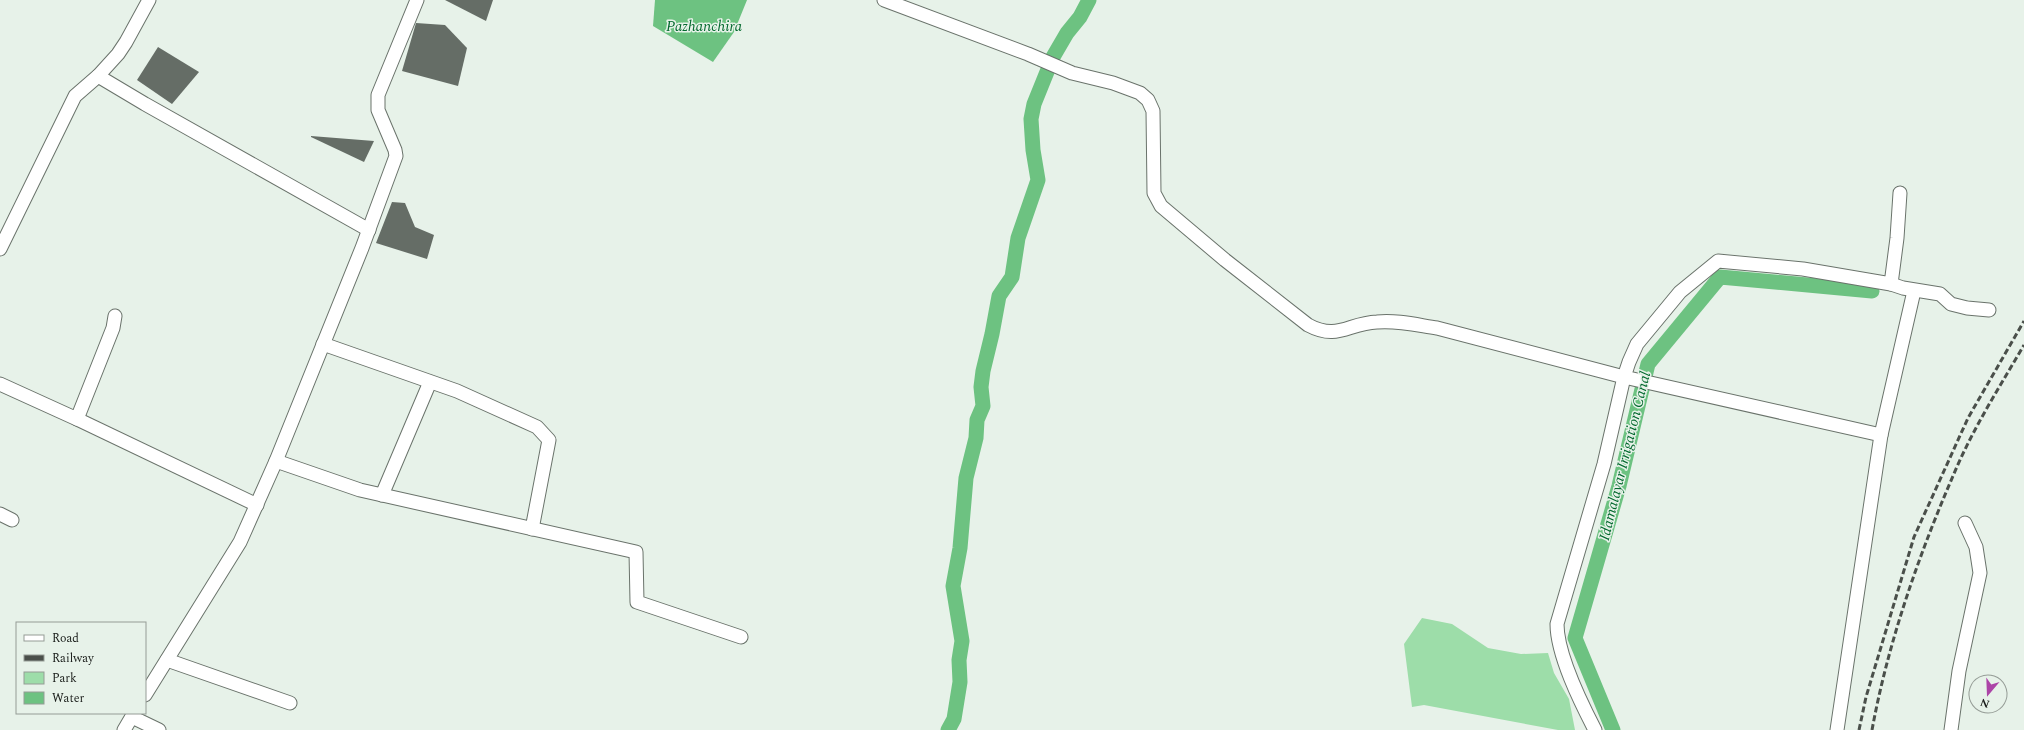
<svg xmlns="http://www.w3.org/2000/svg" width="2024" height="730" viewBox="0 0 2024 730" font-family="Spectral,serif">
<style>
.green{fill:#9ddda9}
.water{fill:#6dc281}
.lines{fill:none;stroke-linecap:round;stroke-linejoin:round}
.canal{stroke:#6dc281;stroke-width:15}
.building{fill:#656d66}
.minor-casing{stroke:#6a736b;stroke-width:15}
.minor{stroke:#fff;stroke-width:13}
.rail{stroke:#4a4f4a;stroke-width:3;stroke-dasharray:6 3;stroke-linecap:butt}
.labels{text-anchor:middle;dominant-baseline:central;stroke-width:3;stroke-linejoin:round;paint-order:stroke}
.water-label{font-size:15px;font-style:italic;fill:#03692e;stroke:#e7f2e9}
</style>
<rect width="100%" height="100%" fill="#e7f2e9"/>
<!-- green -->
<polygon class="green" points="1422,618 1452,624 1488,648 1521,654 1548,653 1554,673 1569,699 1575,730 1558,730 1424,705 1412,707 1404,644"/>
<!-- water -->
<polygon class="water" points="655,0 747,0 734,32 713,62 653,26"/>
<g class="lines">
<!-- canal -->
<g class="canal">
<polyline points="948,730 954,719 960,682 959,660 962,641 953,586 960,548 966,478 976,438 977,420 983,406 981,387 983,371 992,334 999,296 1012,277 1018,238 1038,180 1033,150 1031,119 1034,104 1053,57 1067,33 1080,17 1089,0"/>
<polyline points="1613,730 1575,638 1619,486 1648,364 1720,277 1872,291"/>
</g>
</g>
<!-- building -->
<g class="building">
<polygon points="445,0 493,0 486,21"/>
<polygon points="416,23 445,25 467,48 458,86 402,71"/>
<polygon points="158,47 199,72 172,104 137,80"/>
<polygon points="311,137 311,136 374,141 364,162"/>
<polygon points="392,202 405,203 415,227 434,235 427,259 376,243"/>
</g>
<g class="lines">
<!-- minor casing -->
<g class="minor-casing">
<g id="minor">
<path d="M 884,0 L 1028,54 L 1072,73 L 1113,83 L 1140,93 L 1148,100 L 1153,111 L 1154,193 L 1161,206 L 1225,260 L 1308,325 C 1338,341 1348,323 1377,322 C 1397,320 1417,325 1437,328 L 1624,377 L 1881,435 L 1837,730"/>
<polyline points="98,76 145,104 369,230"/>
<polyline points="0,249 75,96 98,76 118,54 126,42 149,0"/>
<polyline points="1891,284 1903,288 1940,294 1951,304 1967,308 1989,310"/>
<polyline points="323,344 457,391 537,427 549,440 532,529"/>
<polyline points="0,384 77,419 113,328 115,316"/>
<polyline points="77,419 257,505"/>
<polyline points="1881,435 1914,291"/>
<polyline points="276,461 360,490 636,552 637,602 741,637"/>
<polyline points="382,495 430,382"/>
<polyline points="0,514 12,520"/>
<polyline points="167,660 290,703"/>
<polyline points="145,695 240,542 276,461 362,248 396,156 395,150 378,110 378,95 417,0"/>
<polyline points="132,717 159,730"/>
<polyline points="124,730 134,713"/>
<path d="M 1595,730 C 1581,703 1557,655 1557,624 L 1604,464 L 1624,377 L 1629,362 L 1637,344 L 1680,292 L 1718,261 L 1803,269 L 1891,284 L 1897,238 L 1900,193"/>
<polyline points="1951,730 1959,671 1980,573 1976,547 1965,523"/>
</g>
</g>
<!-- minor -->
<use href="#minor" class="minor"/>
<!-- rail -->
<g class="rail">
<polyline points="1859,730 1866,697 1914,537 1968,418 2024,321"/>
<path d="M 1872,730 C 1888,643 1918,557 1953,476 C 1972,430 1999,388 2024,345"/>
</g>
</g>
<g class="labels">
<!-- water labels -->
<g class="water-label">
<text x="704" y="26">Pazhanchira</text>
<text transform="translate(1625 456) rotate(-76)">Idamalayar Irrigation Canal</text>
</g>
</g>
<!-- legend -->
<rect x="16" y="622" width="130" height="92" fill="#e7f2e9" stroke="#959c96"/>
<rect x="24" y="635" width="20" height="6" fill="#ffffff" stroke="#959c96"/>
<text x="52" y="642" font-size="12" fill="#191c19">Road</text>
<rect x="24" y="655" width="20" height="6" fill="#4a4f4a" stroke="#959c96"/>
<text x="52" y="662" font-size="12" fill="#191c19">Railway</text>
<rect x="24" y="672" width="20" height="12" fill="#9ddda9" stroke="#959c96"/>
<text x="52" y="682" font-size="12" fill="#191c19">Park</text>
<rect x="24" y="692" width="20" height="12" fill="#6dc281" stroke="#959c96"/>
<text x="52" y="702" font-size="12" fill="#191c19">Water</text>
<!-- north arrow -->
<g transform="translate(1988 694) rotate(199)"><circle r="19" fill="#e7f2e9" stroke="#959c96"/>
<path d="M0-3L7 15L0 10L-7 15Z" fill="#ac44a7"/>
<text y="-6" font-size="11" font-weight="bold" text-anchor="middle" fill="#191c19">N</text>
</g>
</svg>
